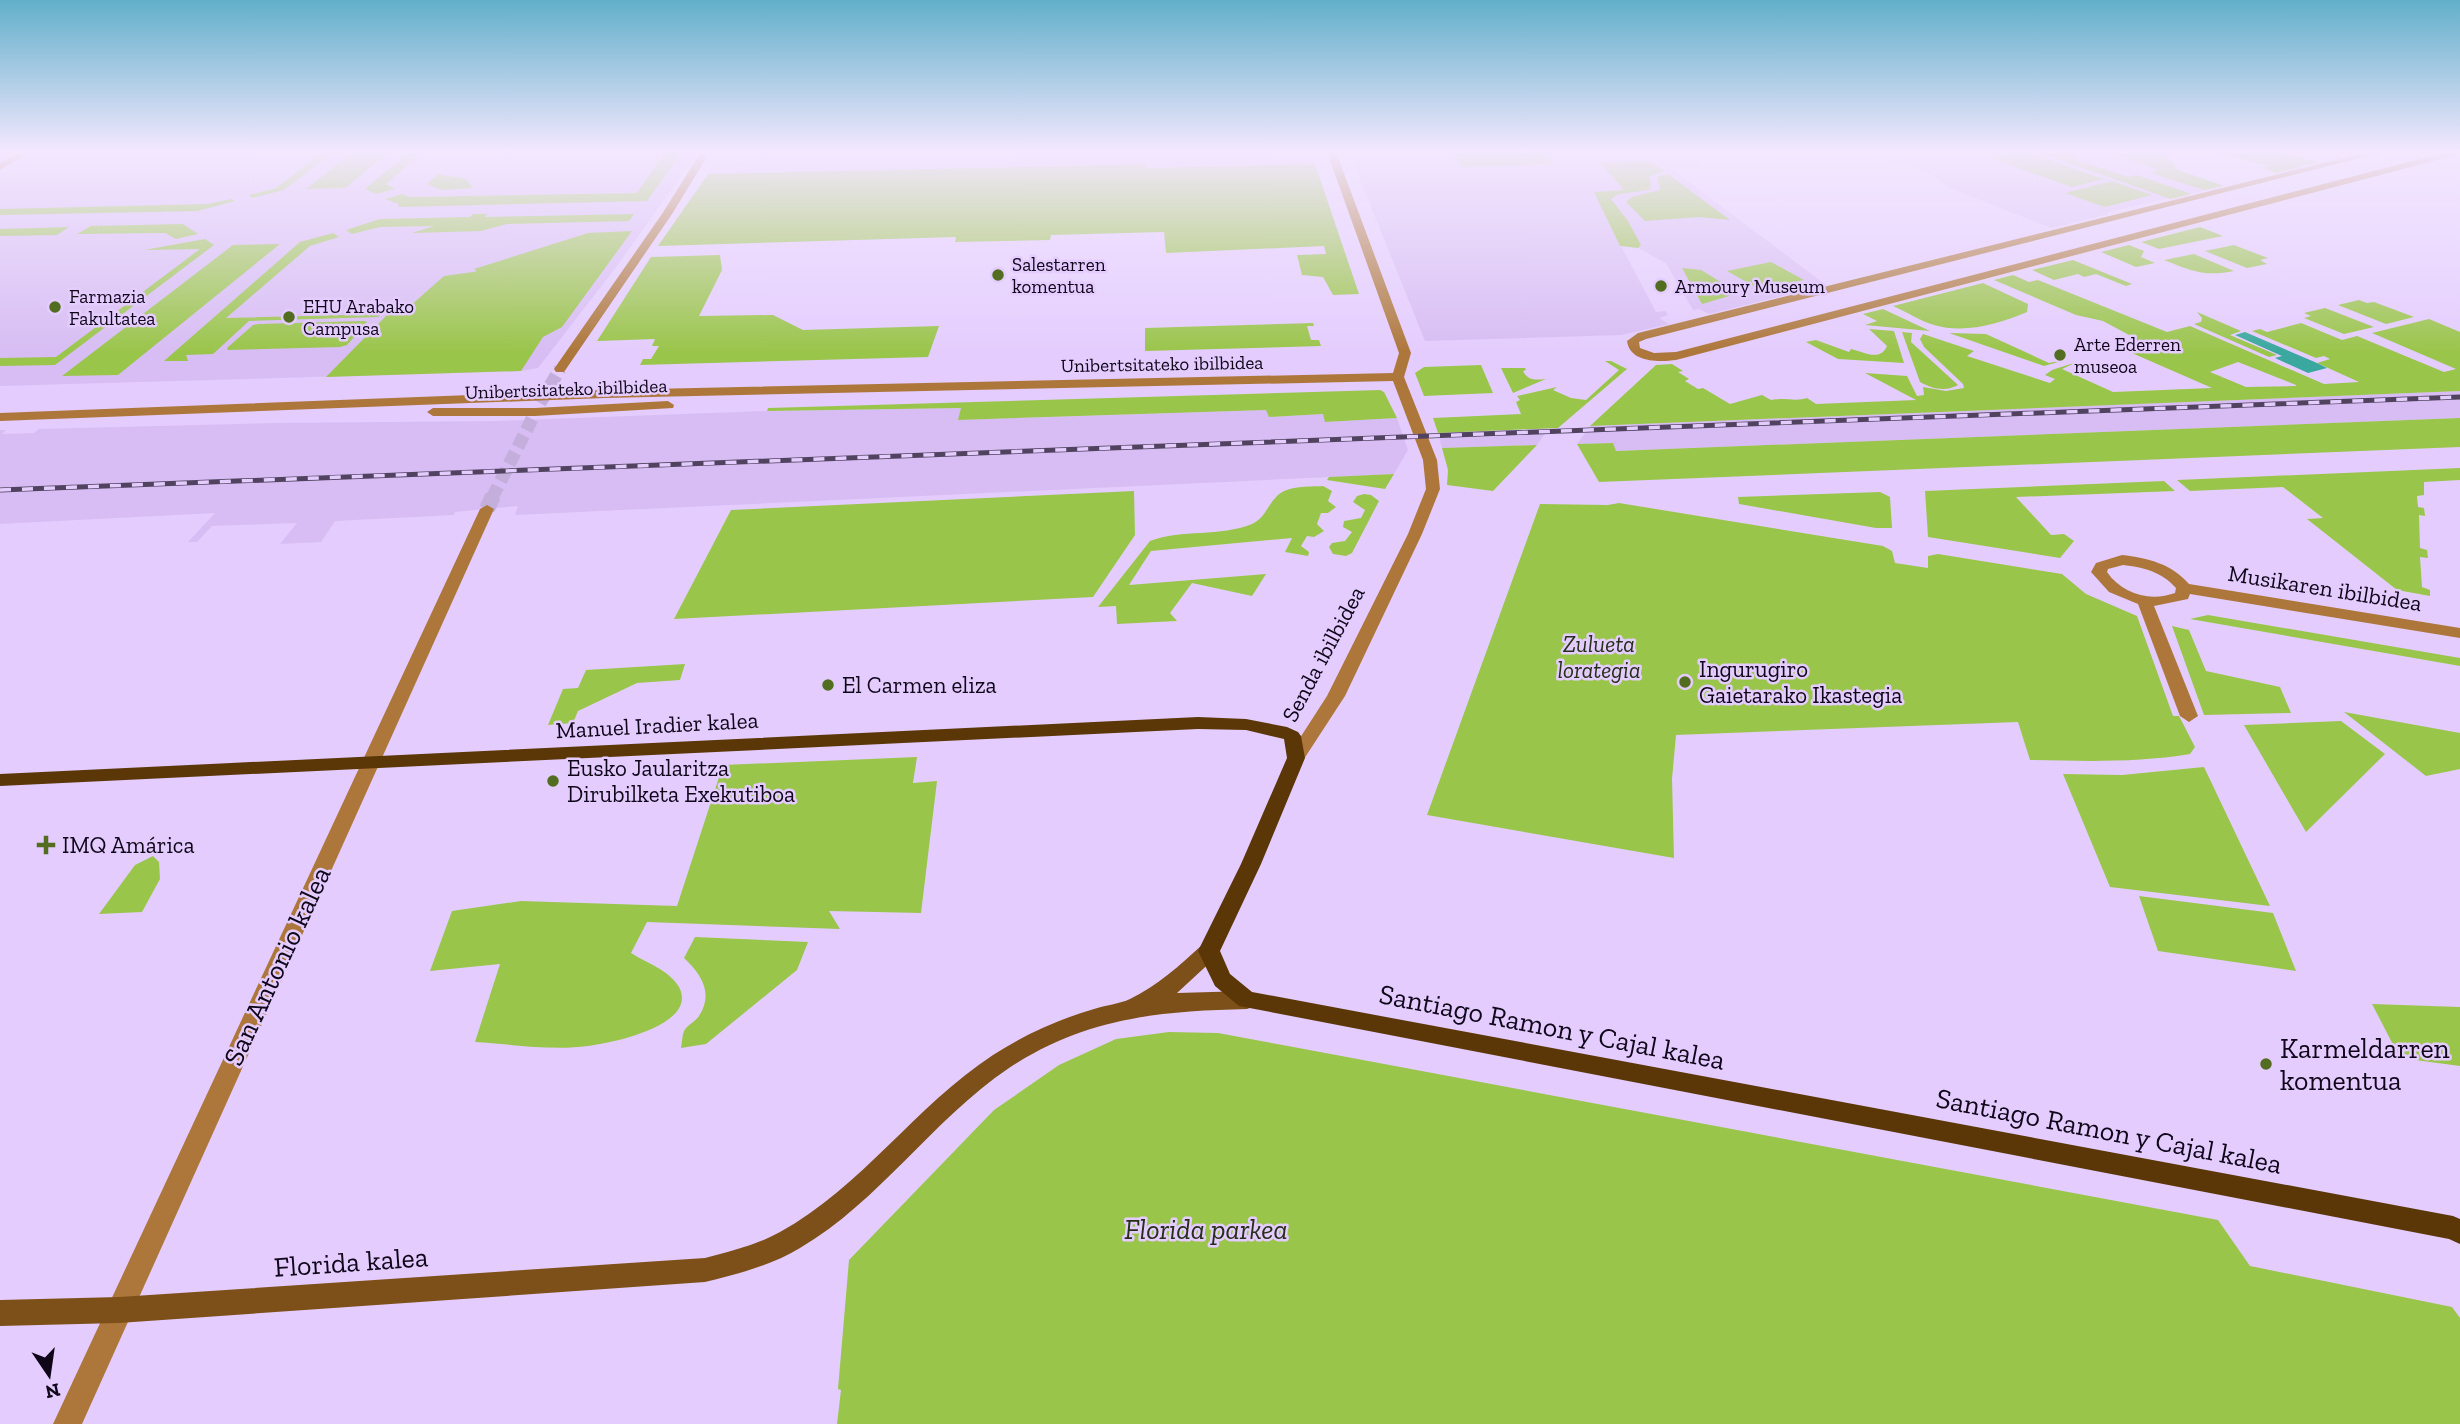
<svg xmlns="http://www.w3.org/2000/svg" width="2460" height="1424" viewBox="0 0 2460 1424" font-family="'Zilla Slab',serif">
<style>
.built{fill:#d7bdf3}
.green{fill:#9ac54b;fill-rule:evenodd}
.water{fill:#3aa89e}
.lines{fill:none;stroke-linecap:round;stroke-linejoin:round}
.street-tunnel-far1{stroke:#c4afdc;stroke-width:13;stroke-dasharray:13 6;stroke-linecap:butt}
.street-tunnel{stroke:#c4afdc;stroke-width:16;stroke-dasharray:16 8;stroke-linecap:butt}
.street{fill:#ad773b;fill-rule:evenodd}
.secondary{fill:#7e5019;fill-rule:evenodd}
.primary{fill:#5b3708;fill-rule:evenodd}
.rail-casing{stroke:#514360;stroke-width:5}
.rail{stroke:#e4cdfe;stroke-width:3.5;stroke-dasharray:11;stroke-linecap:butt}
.poi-dot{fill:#526d1f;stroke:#e4cdfe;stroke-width:2.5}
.labels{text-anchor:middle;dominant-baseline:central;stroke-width:5;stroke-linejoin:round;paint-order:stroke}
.far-poi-label{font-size:19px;fill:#10061a;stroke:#e4cdfe;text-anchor:start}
.far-street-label{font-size:19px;fill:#10061a;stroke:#e4cdfe}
.street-label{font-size:23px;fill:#10061a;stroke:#e4cdfe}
.park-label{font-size:23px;font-style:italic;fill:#252e18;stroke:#e4cdfe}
.poi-label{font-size:23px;fill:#10061a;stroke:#e4cdfe;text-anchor:start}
.near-street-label{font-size:28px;fill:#10061a;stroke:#e4cdfe}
.near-poi-label{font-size:28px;fill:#10061a;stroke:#e4cdfe;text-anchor:start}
.near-park-label{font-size:28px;font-style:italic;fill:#252e18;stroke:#e4cdfe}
</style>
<rect width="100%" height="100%" fill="#e4cdfe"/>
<!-- built -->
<g class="built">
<polygon points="0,152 698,152 617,266 538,368 521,371 0,386"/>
<polygon points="749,152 1311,152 1315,164 1145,168 1144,164 708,174 715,162 743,162"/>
<polygon points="1349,152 1687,152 1701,167 1670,168 1826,285 1709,314 1699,309 1693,310 1666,263 1634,246 1621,246 1656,312 1665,311 1668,315 1659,318 1669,324 1621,335 1425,341"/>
<polygon points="1871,152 2125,152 2224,186 2108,212 2108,214 2051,228 1950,188 1932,175"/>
<polygon points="2460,391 2460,418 1616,451 1612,443 1577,444 1590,426"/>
<polygon points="961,408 959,420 1267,410 1269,417 1323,414 1326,422 1397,418 1408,450 1394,474 515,515 518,506 455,512 454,515 335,521 321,542 280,544 297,523 212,526 197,542 188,542 215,513 0,524 0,430 6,430 2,434 34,433 39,429 274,423 496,421 767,411"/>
<polygon points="1548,429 1537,445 1442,448 1438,433"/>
</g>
<!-- green -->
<g class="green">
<polygon points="323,152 333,152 284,190 252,198 249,195 276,188"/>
<polygon points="353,152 389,152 345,188 306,189"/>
<polygon points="409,152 423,152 386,184 395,189 376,194 365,189"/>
<polygon points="665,152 682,152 647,201 398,207 399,204 385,199 402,194 409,197 637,193"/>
<polygon points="1453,152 1544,152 1553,164 1462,167"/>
<polygon points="2016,152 2026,152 2104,179 2072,187 1991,158"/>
<polygon points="2037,152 2067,152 2077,156 2071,158 2128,177 2137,175 2191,194 2171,199"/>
<polygon points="2107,152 2178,152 2167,156 2178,170 2224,186 2204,190 2151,173 2159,170"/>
<polygon points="2213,152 2275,152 2319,162 2276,173 2264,168 2270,166"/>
<polygon points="1644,161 1652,162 1664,171 1649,177 1651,185 1649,190 1619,194 1611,199 1628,221 1641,245 1638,248 1620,246 1594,192 1624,190 1601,163"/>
<polygon points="1145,164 1146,168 1315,164 1359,294 1333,295 1323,277 1302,275 1297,255 1326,254 1324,246 1166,253 1164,232 1051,235 1050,240 955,242 956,237 658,246 708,174"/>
<polygon points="438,174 466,179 473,188 441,190 427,184"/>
<polygon points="1668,174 1730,220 1699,217 1645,221 1626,202 1632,197 1660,190 1657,177"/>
<polygon points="2112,181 2152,195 2105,207 2065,193"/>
<polygon points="231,199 235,201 197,211 0,215 0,209 208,204"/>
<polygon points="473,214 487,214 485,217 634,214 629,221 507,224 481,231 412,233 434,226 380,227 352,234 346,230 380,219 470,217"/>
<polygon points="183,224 198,234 176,239 165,233 77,234 91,226"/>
<polygon points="69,227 57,235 0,236 0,229"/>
<polygon points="2200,227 2223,236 2159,249 2141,242"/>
<polygon points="632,231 562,327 543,337 521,371 326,377 387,315 400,315 444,276 473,272 477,271 474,269 588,233"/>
<polygon points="333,233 339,237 310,246 226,318 381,314 378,317 249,321 213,354 186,355 188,361 164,361 300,242"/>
<polygon points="205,239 214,245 55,365 0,366 0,358 56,357 200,249 144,250"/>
<polygon points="280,244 118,375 62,376 233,245"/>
<polygon points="2129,245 2144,251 2141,257 2155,263 2136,267 2101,252"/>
<polygon points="2234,245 2268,258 2260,260 2267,264 2247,268 2205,251"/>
<path d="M 2194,254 L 2234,271 C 2206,277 2191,271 2164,260 Z"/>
<polygon points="720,255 722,270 699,316 773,315 803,330 939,326 928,357 640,365 643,359 651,359 659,346 652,346 655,339 597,341 651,257"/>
<polygon points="2073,260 2132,284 2126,286 2096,274 2084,277 2078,274 2054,280 2032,270"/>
<polygon points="1771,262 1804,280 1759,289 1727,271"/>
<polygon points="1682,268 1701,270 1739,293 1702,304"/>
<path d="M 2013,275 L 2029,282 L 2038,280 L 2167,332 L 2190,326 L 2324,384 L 2359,382 L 2317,363 L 2330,359 L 2324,356 L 2316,358 L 2252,331 L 2260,329 L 2267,332 L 2301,323 L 2342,340 L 2357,336 L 2444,372 L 2456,369 L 2372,333 L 2429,319 L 2460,332 L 2460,391 L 1590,426 L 1656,365 L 1672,364 L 1683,371 L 1678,372 L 1689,379 L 1685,381 L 1698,389 L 1703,388 L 1730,404 L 1762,395 L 1771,400 C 1784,397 1795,402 1807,398 L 1816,404 L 1916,400 L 1865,373 L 1907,376 L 1917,396 L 1924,395 L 1923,387 L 1946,391 L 1964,388 L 1963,384 L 1924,347 L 1920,339 L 1923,334 L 1974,351 L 1967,356 L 2050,383 L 2055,379 L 2045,375 L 2052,370 L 2077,362 L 2062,369 L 2113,392 L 2212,388 L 2125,350 L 2131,336 L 2103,321 L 2076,315 L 1994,280 ZM 2238,362 L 2296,385 L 2296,386 L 2246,387 L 2210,372 Z"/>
<path d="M 1983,283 L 2028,304 L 2027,312 C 1999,324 1964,334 1934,325 C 1920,321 1907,312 1893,306 Z"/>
<polygon points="2359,300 2367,303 2374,302 2414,317 2386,324 2338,305"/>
<polygon points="2325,308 2374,327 2344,334 2304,318 2311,316 2304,313"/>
<polygon points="1883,309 1930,331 1865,325 1877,321 1863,314"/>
<polygon points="2197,312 2241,331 2230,335 2277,355 2269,357 2194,324 2201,322 2202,318"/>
<polygon points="364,321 367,322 347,345 340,347 228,350 227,348 253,325 259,324"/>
<polygon points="1313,323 1314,326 1307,326 1311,340 1319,340 1321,346 1145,351 1145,328"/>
<path d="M 1869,329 L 1894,331 L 1904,363 L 1838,359 L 1806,342 L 1816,340 L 1849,352 L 1851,349 C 1864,352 1880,362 1887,346 Z"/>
<path d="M 1902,332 L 1912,333 L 1911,342 L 1958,385 C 1946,392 1932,389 1920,382 Z"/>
<polygon points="1949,333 1986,334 2049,363 2069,359 2044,366"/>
<polygon points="1605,361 1611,361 1627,369 1558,428 1438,433 1433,418 1521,414 1516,402 1520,400 1517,396 1557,387 1553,390 1571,398 1586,400 1619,370"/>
<polygon points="1481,365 1493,393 1424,396 1415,373 1424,367"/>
<path d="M 1501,368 L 1525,368 L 1526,370 L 1523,371 C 1528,381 1535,380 1546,379 L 1513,393 Z"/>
<polygon points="1380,390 1384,392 1397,418 1325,422 1323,414 1269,417 1266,410 958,420 961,408 767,411 768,408"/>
<polygon points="2460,418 2460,447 1599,482 1577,444 1613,443 1616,451"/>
<polygon points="1537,445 1493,491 1447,485 1448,470 1442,448"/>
<polygon points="2460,468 2460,480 2424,482 2424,495 2417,496 2418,507 2424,508 2425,516 2419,515 2420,548 2427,550 2428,558 2420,557 2422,587 2430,590 2430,596 2397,590 2307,519 2323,518 2283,487 2190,491 2177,480"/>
<polygon points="1394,474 1385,489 1327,480 1329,477"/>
<polygon points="2164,481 2175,491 2016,497 2051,535 2064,534 2074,541 2060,558 1928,537 1925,491"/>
<path d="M 1323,486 L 1332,491 L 1328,501 L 1336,507 L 1328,513 L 1321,513 L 1317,524 L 1324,531 L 1314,537 L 1307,536 L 1301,546 L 1309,552 L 1308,556 L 1285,552 L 1292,538 L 1151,551 L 1129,585 L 1266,574 L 1252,596 L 1192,583 L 1170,613 L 1177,621 L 1117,624 L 1116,606 L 1098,607 L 1150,541 C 1182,529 1220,537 1252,524 C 1265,518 1267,506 1277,496 C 1288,485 1309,487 1323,486 Z"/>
<polygon points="1134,491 1135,535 1093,597 674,619 731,510"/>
<polygon points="1880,492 1890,497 1892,528 1876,528 1739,504 1738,497"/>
<polygon points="1364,494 1371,495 1379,501 1352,553 1346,556 1333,554 1329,547 1332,543 1345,541 1352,532 1343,527 1344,521 1361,518 1365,510 1353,502 1357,496"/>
<path d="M 1619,503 L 1883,546 L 1892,551 L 1895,563 L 1928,568 L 1928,556 L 1938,554 L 2062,574 L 2086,594 L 2137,616 L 2173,716 L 2179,716 L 2195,747 L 2190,754 C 2136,763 2084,761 2030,760 L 2018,722 L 1676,735 L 1672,779 L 1674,858 L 1427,815 L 1540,504 L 1608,505 Z"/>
<polygon points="2208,615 2460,658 2460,666 2190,619"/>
<polygon points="2172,626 2189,630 2206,671 2280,687 2291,713 2204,715"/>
<polygon points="685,664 680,680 637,683 578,711 573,723 548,725 563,689 578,688 586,670"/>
<polygon points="2344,712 2460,733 2460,769 2426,776"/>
<polygon points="2341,721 2385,754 2306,832 2244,725"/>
<path d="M 917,757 L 913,783 L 937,781 L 921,913 L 829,911 L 840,929 L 647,922 L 631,953 C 647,963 669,970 679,987 C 699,1025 612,1043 588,1046 C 552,1051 511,1044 475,1042 L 500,964 L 430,971 L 452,911 L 521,901 L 677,906 L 723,765 Z"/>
<polygon points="2204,767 2270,906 2110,887 2063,774 2122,775"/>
<polygon points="153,856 159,862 160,879 142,912 99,914 135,865"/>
<polygon points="2139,896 2273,913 2296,971 2158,951"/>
<path d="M 695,937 L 808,942 L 797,970 L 706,1044 L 681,1048 C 682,1043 682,1036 684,1031 C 687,1025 695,1022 699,1016 C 714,993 701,974 684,958 Z"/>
<polygon points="2372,1004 2460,1007 2460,1066 2400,1058"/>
<polygon points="1169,1032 1218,1033 1288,1046 2218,1220 2250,1266 2452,1307 2460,1318 2460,1424 837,1424 841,1390 838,1389 849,1260 994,1110 1059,1065 1116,1039"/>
</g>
<!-- water -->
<polygon class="water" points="2245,332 2317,363 2327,368 2308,373 2275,358 2282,356 2235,335"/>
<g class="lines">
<!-- street-tunnel-far1 -->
<g class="street-tunnel-far1">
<polyline points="540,403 560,369"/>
<polyline points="492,498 532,419"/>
</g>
<!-- street-tunnel -->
<polyline class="street-tunnel" points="487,509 493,496"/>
<!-- street -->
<g class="street">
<polygon points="20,152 31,152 0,170 0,163"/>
<polygon points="701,152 710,152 672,214 564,372 556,372 554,369 662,214"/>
<polygon points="1327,152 1336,152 1411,353 1404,377 1437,460 1440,489 1422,534 1345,696 1302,762 1296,764 1287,758 1327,696 1408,534 1426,489 1423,460 1393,381 604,398 0,421 0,413 604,390 1393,373 1399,353"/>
<path d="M 2368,152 L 2384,152 L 1646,339 L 1639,342 L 1640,348 L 1654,353 L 1676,352 L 2447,152 L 2460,154 L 1676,360 C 1659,362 1630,363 1627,341 L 1638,333 Z"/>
<polygon points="668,401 674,405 673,408 535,416 433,416 427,412 433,408 535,408"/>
<polygon points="487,505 494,509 82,1424 53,1424 480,509"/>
<path d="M 2122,555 C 2148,558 2172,564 2189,584 L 2460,628 L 2460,638 L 2190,594 L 2188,599 L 2154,606 L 2198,716 L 2189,722 L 2180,716 L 2138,604 L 2109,592 L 2091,572 L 2096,563 ZM 2123,565 C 2143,567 2162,572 2176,588 L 2175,593 C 2150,602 2122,594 2107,572 L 2108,569 Z"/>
</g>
<!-- secondary -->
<path class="secondary" d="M 1209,943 L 1216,945 L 1220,951 L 1216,957 L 1177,993 L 1247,991 L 1255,994 L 1258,1000 L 1255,1006 L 1247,1009 C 1159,1011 1085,1018 1009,1068 C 932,1120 880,1201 800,1248 C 770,1266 738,1274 705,1282 L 119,1323 L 0,1326 L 0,1300 L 119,1297 L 705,1258 C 731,1251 757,1245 780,1232 C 862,1187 915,1106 993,1055 C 1024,1035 1059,1019 1094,1009 C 1105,1005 1120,1004 1130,999 C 1157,986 1179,966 1202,945 Z"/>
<!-- primary -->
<polygon class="primary" points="1198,717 1246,719 1287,727 1298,732 1301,736 1305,758 1261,864 1220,951 1230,974 1252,992 2453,1216 2460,1219 2460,1244 2449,1239 1239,1006 1215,986 1198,951 1241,864 1287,758 1284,739 1246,730 1198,729 0,786 0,774"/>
<!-- rail casing -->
<g class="rail-casing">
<polyline id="rail" points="0,490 2460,397"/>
</g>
<!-- rail -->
<use href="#rail" class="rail"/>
</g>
<!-- sky -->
<linearGradient id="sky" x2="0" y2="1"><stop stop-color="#62afca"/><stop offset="0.43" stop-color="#f3e8ff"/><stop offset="1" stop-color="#f3e8ff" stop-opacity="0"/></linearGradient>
<rect width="2460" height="352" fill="url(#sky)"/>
<!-- markers -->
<g class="poi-dot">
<circle cx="998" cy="275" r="7"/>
<circle cx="1661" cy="286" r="7"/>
<circle cx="55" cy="307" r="7"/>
<circle cx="289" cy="317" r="7"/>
<circle cx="2060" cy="355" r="7"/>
<circle cx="1685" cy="682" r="7"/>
<circle cx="828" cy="685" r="7"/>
<circle cx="553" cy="781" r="7"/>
<path d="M42.5 834.5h7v7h7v7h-7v7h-7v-7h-7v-7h7z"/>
<circle cx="2266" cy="1064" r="7"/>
</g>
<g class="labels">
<!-- far-poi labels -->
<g class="far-poi-label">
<text x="1012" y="264">Salestarren<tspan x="1012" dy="22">komentua</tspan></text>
<text x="1675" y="286">Armoury Museum</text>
<text x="69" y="296">Farmazia<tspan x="69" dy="22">Fakultatea</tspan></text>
<text x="303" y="306">EHU Arabako<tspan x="303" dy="22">Campusa</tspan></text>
<text x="2074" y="344">Arte Ederren<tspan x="2074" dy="22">museoa</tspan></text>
</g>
<!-- far-street labels -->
<g class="far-street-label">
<text transform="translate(1162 364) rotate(-1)">Unibertsitateko ibilbidea</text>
<text transform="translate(566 389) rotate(-2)">Unibertsitateko ibilbidea</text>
</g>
<!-- street labels -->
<g class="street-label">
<text transform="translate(2325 588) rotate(9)">Musikaren ibilbidea</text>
<text transform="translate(1323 654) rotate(-62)">Senda ibilbidea</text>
<text transform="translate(657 725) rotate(-3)">Manuel Iradier kalea</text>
</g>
<!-- park labels -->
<g class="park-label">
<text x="1599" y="644">Zulueta<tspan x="1599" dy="26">lorategia</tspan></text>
</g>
<!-- poi labels -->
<g class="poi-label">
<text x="1699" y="669">Ingurugiro<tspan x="1699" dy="26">Gaietarako Ikastegia</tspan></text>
<text x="842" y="685">El Carmen eliza</text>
<text x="567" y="768">Eusko Jaularitza<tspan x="567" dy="26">Dirubilketa Exekutiboa</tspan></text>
<text x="62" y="845">IMQ Amárica</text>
</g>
<!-- near-street labels -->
<g class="near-street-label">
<text transform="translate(277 966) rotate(-65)">San Antonio kalea</text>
<text transform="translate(1552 1027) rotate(11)">Santiago Ramon y Cajal kalea</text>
<text transform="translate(2109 1131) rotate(11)">Santiago Ramon y Cajal kalea</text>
<text transform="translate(351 1262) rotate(-4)">Florida kalea</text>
</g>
<!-- near-poi labels -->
<g class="near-poi-label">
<text x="2280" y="1048">Karmeldarren<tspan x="2280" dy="32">komentua</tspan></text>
</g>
<!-- near-park labels -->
<g class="near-park-label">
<text x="1206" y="1229">Florida parkea</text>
</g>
</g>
<!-- north arrow -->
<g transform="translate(49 1375) rotate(167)" stroke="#e4cdfe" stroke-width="5" paint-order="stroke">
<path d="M0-5L12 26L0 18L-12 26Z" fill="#10061a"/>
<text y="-10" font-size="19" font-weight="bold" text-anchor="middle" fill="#10061a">N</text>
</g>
</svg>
